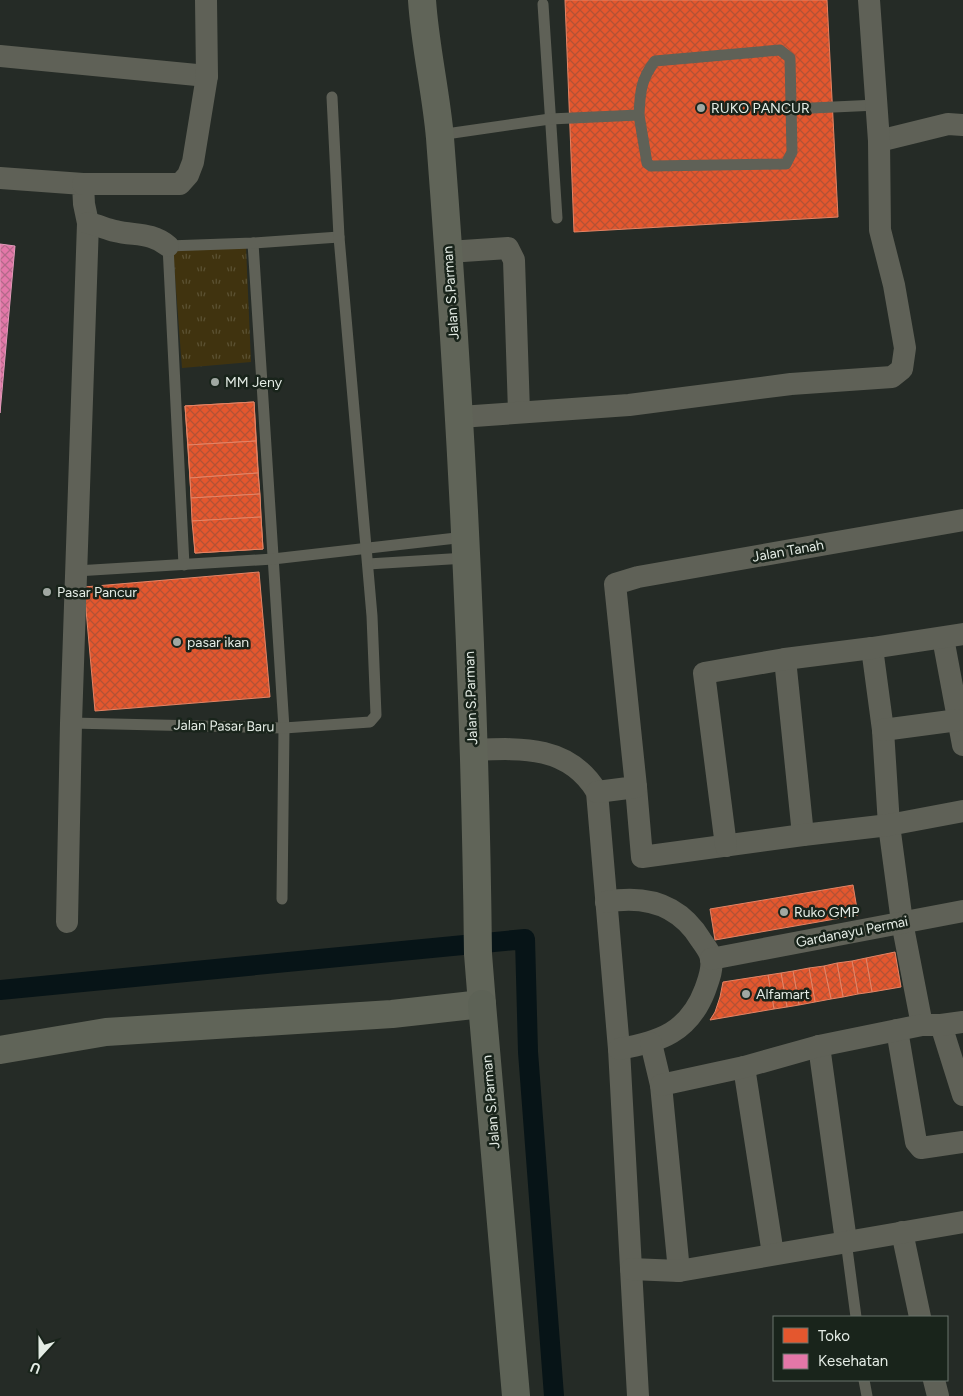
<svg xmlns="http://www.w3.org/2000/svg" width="963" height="1396" viewBox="0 0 963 1396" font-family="Figtree,sans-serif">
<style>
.grass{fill:url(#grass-tufts)}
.shops{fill:url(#shops-cross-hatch);stroke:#e48465}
.health{fill:url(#health-cross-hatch);stroke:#e39aba}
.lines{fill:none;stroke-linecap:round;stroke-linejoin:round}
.canal{stroke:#071417;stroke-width:20}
.lane{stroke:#5f6157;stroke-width:11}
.street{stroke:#5f6157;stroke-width:22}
.secondary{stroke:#606458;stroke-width:28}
.primary{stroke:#5d6256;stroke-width:28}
.poi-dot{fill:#a1a8a2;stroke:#19241b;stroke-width:2}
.labels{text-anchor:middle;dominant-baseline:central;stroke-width:5;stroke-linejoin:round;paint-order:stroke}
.poi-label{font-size:14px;fill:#e4ece5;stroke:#19241b;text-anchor:start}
.street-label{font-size:14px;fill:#e4ece5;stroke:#19241b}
</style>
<defs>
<pattern id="grass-tufts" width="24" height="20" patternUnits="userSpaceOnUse" patternTransform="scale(1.25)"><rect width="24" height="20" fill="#40330f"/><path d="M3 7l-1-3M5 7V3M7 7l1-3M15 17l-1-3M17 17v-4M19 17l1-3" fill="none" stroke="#5b5132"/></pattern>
<pattern id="shops-cross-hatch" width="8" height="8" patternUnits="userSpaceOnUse" patternTransform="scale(1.25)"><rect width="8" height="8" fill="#e4572e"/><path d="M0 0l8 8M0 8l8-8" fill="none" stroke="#b45235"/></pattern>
<pattern id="health-cross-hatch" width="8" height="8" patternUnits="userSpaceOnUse" patternTransform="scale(1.25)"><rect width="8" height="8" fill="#e377a8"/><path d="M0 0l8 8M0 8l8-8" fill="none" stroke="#b3698a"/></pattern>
</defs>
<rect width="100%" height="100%" fill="#252b26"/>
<!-- grass -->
<polygon class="grass" points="246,247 251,362 182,368 173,250"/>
<!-- shops -->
<g class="shops">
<polygon points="565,0 827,0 838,217 574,232"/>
<polygon points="254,402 263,549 195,553 185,406"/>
<polygon points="254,402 256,441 188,445 185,406"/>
<polygon points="256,441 258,473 190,478 188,445"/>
<polygon points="258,473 260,494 191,498 190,478"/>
<polygon points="260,494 261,517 192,521 191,498"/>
<polygon points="261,517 263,549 195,553 192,521"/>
<polygon points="259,572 270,697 95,711 84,587"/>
<polygon points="853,885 858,915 715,940 710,909"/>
<polygon points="895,952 901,987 872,992 866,958"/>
<polygon points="866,958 872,992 858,994 852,961"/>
<polygon points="852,961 858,994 843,997 837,963"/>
<polygon points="837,963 843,997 831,999 824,966"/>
<polygon points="824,966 831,999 815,1002 809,968"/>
<polygon points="809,968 815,1002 799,1005 793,971"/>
<polygon points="793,971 799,1005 787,1007 781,973"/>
<polygon points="781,973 787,1007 774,1009 768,975"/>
<polygon points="768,975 774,1009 710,1020 715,1012 720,997 723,982"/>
</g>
<!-- health -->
<polygon class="health" points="0,244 15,246 0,413"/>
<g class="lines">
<!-- canal -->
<polyline class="canal" points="0,990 525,939 528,1052 554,1396"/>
<!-- lane -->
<g class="lane">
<polyline points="543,4 557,218"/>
<polyline points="791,109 877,105"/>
<path d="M 439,135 L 550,119 L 639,115 C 640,92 641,79 655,61 L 780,50 L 790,58 L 792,152 L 786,164 L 651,166 L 647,163 L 639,115"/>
<polyline points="253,243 284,728 282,899"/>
<polyline points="368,564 466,558"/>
<polyline points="184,565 168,246 253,243 339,237"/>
<polyline points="76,571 273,559 465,537"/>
<polyline points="71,723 284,728 370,722 376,715 372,616 339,237 332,97"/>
<polyline points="846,1241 856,1317"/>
<polyline points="864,1380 867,1396"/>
</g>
<!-- street -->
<g class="street">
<polyline points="0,56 207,76"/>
<polyline points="879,141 948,124 963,125"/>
<polyline points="0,178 83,184 84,204 88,223 71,723 67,922"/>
<polyline points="83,184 180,184 188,175 193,162 207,76 206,0"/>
<path d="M 88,223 C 98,225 106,229 115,231 C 135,236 151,232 168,246"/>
<polyline points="448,252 508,248 514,260 519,412"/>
<polyline points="460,417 629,405 791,384 892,377 902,369 905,348 894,285 880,230 879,141 869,0"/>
<polyline points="943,638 963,745"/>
<polyline points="872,648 883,730 889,825 902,922 922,1025"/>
<polyline points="785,659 803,835"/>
<polyline points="883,730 958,720"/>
<path d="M 473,750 C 521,748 569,745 597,792 L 619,1049 L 638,1396"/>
<polyline points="636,787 642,857 803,835 889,825 963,811"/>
<polyline points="597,792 636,787 615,584 638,577 963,520"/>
<polyline points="726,846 704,673 785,659 872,648 963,634"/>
<path d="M 606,902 C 645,895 679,904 701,940 C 705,946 711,953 711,960 C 713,970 708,981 705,990 C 689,1032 660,1042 619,1049"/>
<polyline points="711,959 963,911"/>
<polyline points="941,1025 963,1095"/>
<polyline points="897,1030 916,1142 921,1148 963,1142"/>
<polyline points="651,1043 661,1085 679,1271"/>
<polyline points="819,1046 846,1241"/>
<polyline points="744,1067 773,1254"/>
<polyline points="661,1085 744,1067 819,1046 922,1025 941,1025 963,1022"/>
<polyline points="902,1232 920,1317"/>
<polyline points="631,1269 679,1271 963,1222"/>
<polyline points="934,1380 938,1396"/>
</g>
<!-- secondary -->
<path class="secondary" d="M 0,1050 L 106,1032 L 392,1014 L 482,1004 L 478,954 C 475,682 461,410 440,138 C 436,92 425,46 422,0"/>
<!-- primary -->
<polyline class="primary" points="482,1004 516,1396"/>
</g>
<!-- markers -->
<g class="poi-dot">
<circle cx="701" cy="108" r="5"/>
<circle cx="215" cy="382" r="5"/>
<circle cx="47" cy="592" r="5"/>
<circle cx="177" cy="642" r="5"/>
<circle cx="784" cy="912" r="5"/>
<circle cx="746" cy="994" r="5"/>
</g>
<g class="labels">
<!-- poi labels -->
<g class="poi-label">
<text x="711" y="108">RUKO PANCUR</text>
<text x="225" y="382">MM Jeny</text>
<text x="57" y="592">Pasar Pancur</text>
<text x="187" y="642">pasar ikan</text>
<text x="794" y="912">Ruko GMP</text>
<text x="756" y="994">Alfamart</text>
</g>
<!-- street labels -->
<g class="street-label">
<text transform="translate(451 293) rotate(-94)">Jalan S.Parman</text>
<text transform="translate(788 551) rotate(-10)">Jalan Tanah</text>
<text transform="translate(471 698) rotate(-92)">Jalan S.Parman</text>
<text transform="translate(224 726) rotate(1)">Jalan Pasar Baru</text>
<text transform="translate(852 932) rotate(-11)">Gardanayu Permai</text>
<text transform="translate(491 1102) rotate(-95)">Jalan S.Parman</text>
</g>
</g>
<!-- legend -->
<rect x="773" y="1316" width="175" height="65" fill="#19241b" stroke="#6a746c"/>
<rect x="783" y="1328" width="25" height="15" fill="#e4572e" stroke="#6a746c"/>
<text x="818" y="1341" font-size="15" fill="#e4ece5">Toko</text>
<rect x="783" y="1354" width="25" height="15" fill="#e377a8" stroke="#6a746c"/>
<text x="818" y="1366" font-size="15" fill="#e4ece5">Kesehatan</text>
<!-- north arrow -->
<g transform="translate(40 1356) rotate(201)" stroke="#19241b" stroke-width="4" paint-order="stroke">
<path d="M0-4L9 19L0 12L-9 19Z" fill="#e4ece5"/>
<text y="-8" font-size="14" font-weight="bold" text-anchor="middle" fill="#e4ece5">U</text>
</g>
</svg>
